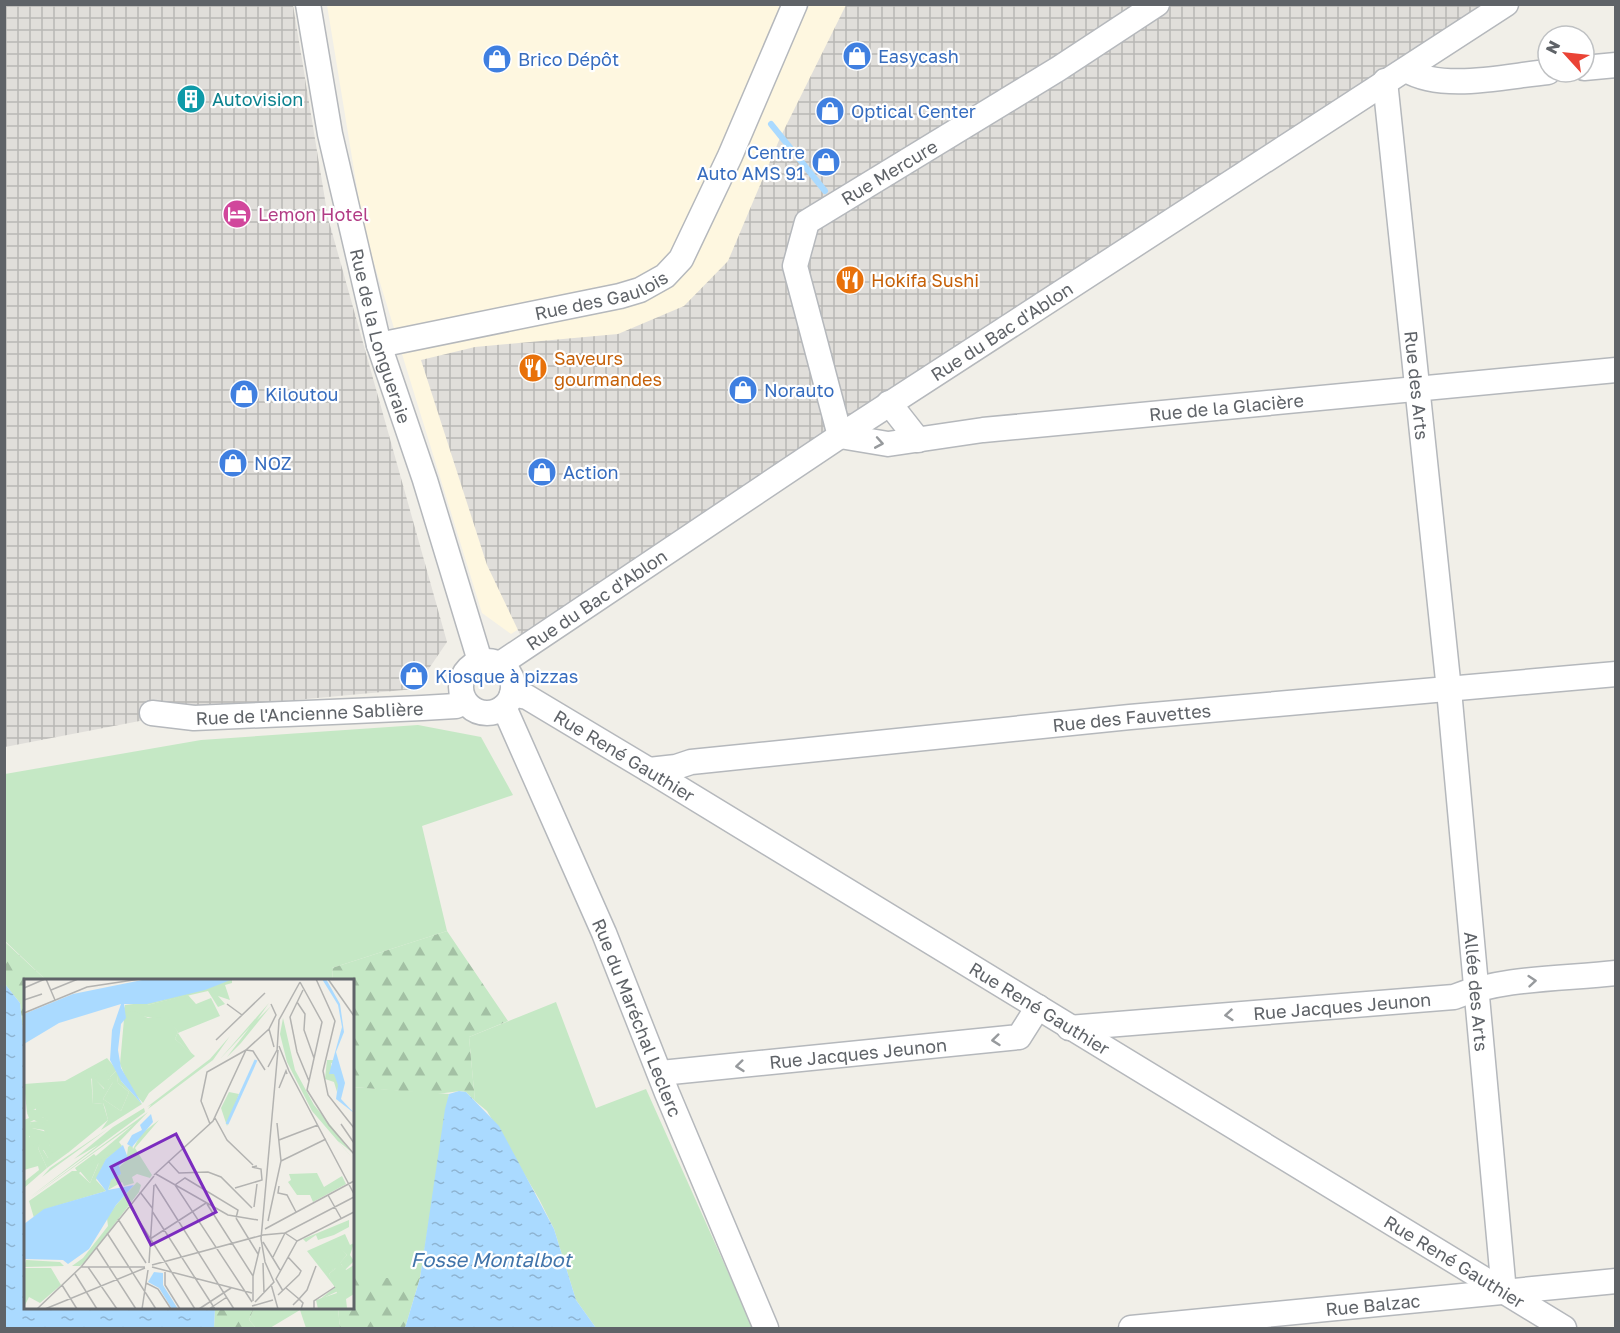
<svg xmlns="http://www.w3.org/2000/svg" width="1620" height="1333" viewBox="0 0 1620 1333" font-family="'Golos Text',sans-serif">
<style>
.commercial{fill:#fef7e0}
.industrial{fill:url(#industrial-grid)}
.grass{fill:#c5e8c5}
.forest{fill:url(#forest-firs)}
.water{fill:url(#water-ripples)}
.lines{fill:none;stroke-linecap:round;stroke-linejoin:round}
.stream{stroke:#aadaff;stroke-width:6}
.minor-casing{stroke:#b5b8bc;stroke-width:27}
.minor{stroke:#fff;stroke-width:24}
.oneway{stroke:#979a9d}
.labels{text-anchor:middle;dominant-baseline:central;stroke-width:4.5;stroke-linejoin:round;paint-order:stroke}
.shop-label{font-size:18px;fill:#366cbe;stroke:#fff;text-anchor:start}
.culture-label{font-size:18px;fill:#0d838f;stroke:#fff;text-anchor:start}
.street-label{font-size:18px;fill:#5f6368;stroke:#fff}
.hotel-label{font-size:18px;fill:#b23c85;stroke:#fff;text-anchor:start}
.food-label{font-size:18px;fill:#c56008;stroke:#fff;text-anchor:start}
.water-label{font-size:20px;font-style:italic;fill:#4174aa;stroke:#fff}
.inset-river{fill:none;stroke:#aadaff;stroke-width:3}
.inset-road{fill:none;stroke:#b3b3b1;stroke-width:1.5}
.view{fill:#7b2cbf;fill-opacity:0.15;stroke:#7b2cbf;stroke-width:3}
.inset-edge{fill:none;stroke:#5f6368;stroke-width:3}
</style>
<defs>
<pattern id="industrial-grid" width="8" height="8" patternUnits="userSpaceOnUse" patternTransform="scale(1.5)"><rect width="8" height="8" fill="#e0deda"/><path d="M0 4h8M4 0v8" fill="none" stroke="#b9b8b5"/></pattern>
<pattern id="forest-firs" width="22" height="20" patternUnits="userSpaceOnUse" patternTransform="scale(1.5)"><rect width="22" height="20" fill="#c5e8c5"/><path d="M5 1l3.5 6h-7zM16 11l3.5 6h-7z" fill="#a3c0a4"/></pattern>
<pattern id="water-ripples" width="26" height="14" patternUnits="userSpaceOnUse" patternTransform="scale(1.5)"><rect width="26" height="14" fill="#aadaff"/><path d="M2 4q2-2 4 0t4 0M15 11q2-2 4 0t4 0" fill="none" stroke="#8eb4d2"/></pattern>
</defs>
<rect width="100%" height="100%" fill="#f1efe8"/>
<!-- commercial -->
<polygon class="commercial" points="327,5 1496,5 511,634 482,613 364,231"/>
<!-- industrial -->
<g class="industrial">
<polygon points="5,5 293,5 328,218 447,642 415,689 207,708 5,747"/>
<polygon points="846,5 1491,5 527,649 487,565 421,360 475,347 618,334 684,306 728,261 780,138"/>
</g>
<!-- grass -->
<g class="grass">
<polygon points="418,725 481,737 513,795 422,826 447,931 332,968 333,980 46,980 5,941 5,774 201,740"/>
<polygon points="556,1002 596,1108 646,1089 753,1328 596,1328 576,1300 554,1229 539,1199 487,1111 475,1101 469,1037"/>
<polygon points="352,1087 449,1094 420,1278 353,1278"/>
<polygon points="254,1308 338,1308 340,1328 306,1328 300,1310 270,1328 256,1328 249,1320"/>
</g>
<!-- forest -->
<g class="forest">
<polygon points="447,931 508,1021 469,1037 475,1101 466,1092 460,1091 437,1094 353,1087 352,980 333,980 332,968"/>
<polygon points="4,941 46,980 26,980 25,1048 20,1003 5,984"/>
<polygon points="353,1278 420,1278 405,1328 340,1328 338,1308 352,1308"/>
<polygon points="215,1308 254,1308 249,1320 256,1328 214,1328"/>
</g>
<!-- water -->
<g class="water">
<polygon points="5,984 20,1003 25,1048 26,1308 215,1308 214,1328 5,1328"/>
<polygon points="459,1091 466,1092 499,1126 554,1229 576,1300 596,1328 405,1328 420,1278 445,1109 449,1094"/>
</g>
<g class="lines">
<!-- stream -->
<polyline class="stream" points="771,124 825,191"/>
<!-- minor casing -->
<g class="minor-casing">
<g id="minor">
<path id="s1" d="M 308,4 L 330,134 L 379,345 L 425,480 L 480,661"/>
<path id="s2" d="M 1157,4 L 1058,69 L 807,222 L 795,266 L 840,436 L 888,444 L 983,430 L 1616,370"/>
<polyline points="1584,68 1616,65"/>
<path d="M 1406,70 C 1443,92 1506,76 1548,72"/>
<path id="s3" d="M 1385,81 L 1449,690 L 1504,1292"/>
<path id="s4" d="M 379,345 L 620,296 L 640,290 L 665,276 L 681,259 L 730,156 L 795,4"/>
<polyline points="889,403 918,440"/>
<circle cx="487" cy="687" r="26"/>
<path id="s5" d="M 500,664 L 840,436 L 1506,4"/>
<path id="s6" d="M 512,694 L 527,697 L 649,770 L 1564,1328"/>
<path id="s7" d="M 504,707 L 604,933 L 667,1093 L 766,1328"/>
<path id="s8" d="M 152,713 L 194,718 L 422,708 L 456,706 L 465,702"/>
<path id="s9" d="M 649,770 L 676,767 L 691,762 L 1130,717 L 1616,674"/>
<path id="s10" d="M 1069,1028 L 1454,997 C 1504,977 1563,979 1616,973"/>
<path id="s11" d="M 661,1073 L 1019,1037 L 1038,1007"/>
<path id="s12" d="M 1131,1328 L 1616,1281"/>
</g>
</g>
<!-- minor -->
<use href="#minor" class="minor"/>
</g>
<!-- one-way arrows -->
<defs><path id="oneway-chevron" d="M-2-3.5L2.5 0L-2 3.5" fill="none" stroke-width="1.6" stroke-linecap="round" stroke-linejoin="round" transform="scale(1.5)"/></defs>
<g class="oneway">
<use href="#oneway-chevron" transform="translate(879 443) rotate(10)"/>
<use href="#oneway-chevron" transform="translate(1532 981) rotate(-5)"/>
<use href="#oneway-chevron" transform="translate(1229 1015) rotate(175)"/>
<use href="#oneway-chevron" transform="translate(996 1040) rotate(174)"/>
<use href="#oneway-chevron" transform="translate(740 1066) rotate(174)"/>
</g>
<!-- icons -->
<defs>
<g id="shop-disc" transform="scale(1.5)"><circle r="9.5" fill="#3f7fe0" stroke="#fff"/><path d="M-5-2.5h2.3a2.7 3.5 0 0 1 5.4 0H5L5.5 6h-11ZM-1.5-2.5h3a1.5 2.3 0 0 0-3 0Z" fill="#fff"/></g>
<g id="building-disc" transform="scale(1.5)"><circle r="9.5" fill="#0f9aa8" stroke="#fff"/><path d="M-4-6H4V6H1V3H-1V6H-4ZM-2.5-4.3h1.7v1.8h-1.7ZM.8-4.3h1.7v1.8H.8ZM-2.5-1h1.7V.8h-1.7ZM.8-1h1.7V.8H.8Z" fill="#fff"/></g>
<g id="hotel-disc" transform="scale(1.5)"><circle r="9.5" fill="#d1479c" stroke="#fff"/><path d="M-6-4.5h1.5V1H6V5H4.5V3h-9V5H-6ZM-4 0a1.8 1.8 0 1 1 3.6 0ZM.5 0V-2.5h3Q6-2.5 6 0Z" fill="#fff"/></g>
<g id="restaurant-disc" transform="scale(1.5)"><circle r="9.5" fill="#e8710a" stroke="#fff"/><path d="M-5-6h1v4h1v-4h1v4h1v-4h1v5L-1.5 .5V6h-2V.5L-5-1ZM5-6V6H3V1.5H1.5Q1.5-4 5-6Z" fill="#fff"/></g>
</defs>
<g fill-rule="evenodd">
<use href="#shop-disc" x="857" y="56"/>
<use href="#shop-disc" x="497" y="59"/>
<use href="#building-disc" x="191" y="99"/>
<use href="#shop-disc" x="830" y="111"/>
<use href="#shop-disc" x="826" y="162"/>
<use href="#hotel-disc" x="237" y="214"/>
<use href="#restaurant-disc" x="850" y="280"/>
<use href="#restaurant-disc" x="533" y="368"/>
<use href="#shop-disc" x="743" y="390"/>
<use href="#shop-disc" x="244" y="394"/>
<use href="#shop-disc" x="233" y="463"/>
<use href="#shop-disc" x="542" y="472"/>
<use href="#shop-disc" x="414" y="676"/>
</g>
<g class="labels">
<!-- shop labels -->
<g class="shop-label">
<text x="878" y="56">Easycash</text>
<text x="518" y="59">Brico Dépôt</text>
<text x="851" y="111">Optical Center</text>
<text x="805" y="152" text-anchor="end">Centre<tspan x="805" dy="21">Auto AMS 91</tspan></text>
<text x="764" y="390">Norauto</text>
<text x="265" y="394">Kiloutou</text>
<text x="254" y="463">NOZ</text>
<text x="563" y="472">Action</text>
<text x="435" y="676">Kiosque à pizzas</text>
</g>
<!-- culture labels -->
<g class="culture-label">
<text x="212" y="99">Autovision</text>
</g>
<!-- street labels -->
<g class="street-label">
<text transform="translate(889 172) rotate(-31)">Rue Mercure</text>
<text stroke="none"><textPath href="#s4" startOffset="228">Rue des Gaulois</textPath></text>
<text stroke="none"><textPath href="#s5" startOffset="602">Rue du Bac d'Ablon</textPath></text>
<text stroke="none"><textPath href="#s1" startOffset="340">Rue de la Longueraie</textPath></text>
<text stroke="none"><textPath href="#s3" startOffset="306">Rue des Arts</textPath></text>
<text stroke="none"><textPath href="#s2" startOffset="1023">Rue de la Glacière</textPath></text>
<text stroke="none"><textPath href="#s5" startOffset="116">Rue du Bac d'Ablon</textPath></text>
<text stroke="none"><textPath href="#s8" startOffset="158">Rue de l'Ancienne Sablière</textPath></text>
<text stroke="none"><textPath href="#s9" startOffset="486">Rue des Fauvettes</textPath></text>
<text stroke="none"><textPath href="#s6" startOffset="129">Rue René Gauthier</textPath></text>
<text stroke="none"><textPath href="#s3" startOffset="915">Allée des Arts</textPath></text>
<text stroke="none"><textPath href="#s10" startOffset="274">Rue Jacques Jeunon</textPath></text>
<text stroke="none"><textPath href="#s6" startOffset="615">Rue René Gauthier</textPath></text>
<text stroke="none"><textPath href="#s7" startOffset="338">Rue du Maréchal Leclerc</textPath></text>
<text stroke="none"><textPath href="#s11" startOffset="198">Rue Jacques Jeunon</textPath></text>
<text stroke="none"><textPath href="#s6" startOffset="1101">Rue René Gauthier</textPath></text>
<text stroke="none"><textPath href="#s12" startOffset="243">Rue Balzac</textPath></text>
</g>
<!-- hotel labels -->
<g class="hotel-label">
<text x="258" y="214">Lemon Hotel</text>
</g>
<!-- food labels -->
<g class="food-label">
<text x="871" y="280">Hokifa Sushi</text>
<text x="554" y="358">Saveurs<tspan x="554" dy="21">gourmandes</tspan></text>
</g>
<!-- water labels -->
<g class="water-label">
<text x="491" y="1259">Fosse Montalbot</text>
</g>
</g>
<!-- overview -->
<g transform="translate(24 979)">
<rect width="330" height="330" fill="#f1efe8"/>
<path d="M 164,16 L 172,25 L 187,19 L 196,37 L 154,54 L 168,75 L 151,60 L 154,53 L 145,42 L 101,34 L 100,30 L 101,26 L 123,26 ZM 245,24 L 233,41 L 247,27 L 217,64 L 203,78 L 226,48 L 196,80 ZM 259,39 L 271,91 L 290,126 L 330,175 L 314,162 L 330,181 L 288,132 L 263,83 L 256,55 ZM 206,57 L 189,81 L 124,130 L 127,126 L 123,128 L 186,80 ZM 83,79 L 93,91 L 83,101 L 93,96 L 94,104 L 105,113 L 97,132 L 79,120 L 89,103 L 81,110 L 67,97 L 69,125 L 79,124 L 84,141 L 45,173 L 24,179 L 19,170 L 26,168 L 20,151 L 7,149 L 6,143 L 24,141 L 18,138 L 13,129 L 3,134 L 0,105 L 41,102 ZM 205,113 L 215,115 L 203,147 L 197,129 ZM 120,129 L 121,133 L 6,218 L 74,166 L 50,180 L 89,148 ZM 124,133 L 95,163 L 98,167 L 91,174 L 74,185 L 66,204 L 55,191 L 110,145 L 5,220 ZM 135,141 L 111,169 L 128,196 L 126,199 L 113,195 L 108,198 L 110,204 L 100,207 L 98,203 L 84,211 L 87,203 L 94,203 L 101,194 L 104,168 L 108,165 L 109,170 L 117,155 ZM 85,149 L 27,191 L 18,198 L 26,189 ZM 4,154 L 6,160 L 18,164 L 14,169 L 23,189 L 0,209 L 0,203 L 15,191 L 14,187 L 0,191 L 0,157 ZM 113,203 L 117,206 L 115,213 L 63,281 L 56,287 L 48,287 L 59,279 L 84,247 L 83,239 L 92,226 ZM 325,241 L 325,248 L 310,256 L 294,261 L 292,256 L 282,263 L 279,260 ZM 316,269 L 323,276 L 316,284 L 322,291 L 330,286 L 330,315 L 322,320 L 323,329 L 294,330 L 292,321 L 313,314 L 305,295 L 312,289 L 304,293 L 298,282 ZM 2,281 L 36,283 L 40,287 L 0,288 ZM 0,289 L 27,289 L 37,306 L 16,324 L 5,318 L 0,328 Z" fill="#c5e8c5"/>
<path d="M 208,0 L 208,4 L 201,6 L 206,21 L 194,17 L 201,25 L 194,28 L 184,12 L 123,26 L 101,26 L 135,22 ZM 101,29 L 101,34 L 110,32 L 124,39 L 144,38 L 154,53 L 151,60 L 171,77 L 125,114 L 119,124 L 106,109 L 96,85 ZM 303,81 L 311,81 L 313,86 L 307,84 L 308,93 L 314,94 L 318,108 L 314,119 L 314,108 L 313,113 L 310,103 L 301,100 ZM 82,91 L 86,98 L 93,91 L 96,94 L 97,102 L 118,125 L 77,151 L 84,141 L 81,129 L 79,124 L 69,125 L 68,100 L 62,95 L 76,94 L 71,100 L 80,110 L 83,103 L 89,103 L 79,120 L 97,132 L 105,113 L 94,104 L 93,97 L 83,101 ZM 12,125 L 18,125 L 18,138 L 25,140 L 18,145 L 10,141 L 6,143 L 8,149 L 23,153 L 27,172 L 19,171 L 24,179 L 27,174 L 45,173 L 23,189 L 14,169 L 17,164 L 6,168 L 3,163 L 6,157 L 0,157 L 0,141 L 5,139 L 3,134 L 8,130 L 12,131 ZM 105,166 L 105,189 L 100,199 L 83,208 L 87,200 L 97,195 L 94,189 L 104,180 ZM 70,175 L 73,178 L 55,194 L 66,204 L 76,181 L 85,175 L 72,201 L 82,212 L 22,230 L 10,239 L 5,222 L 48,192 L 53,192 L 51,189 ZM 321,255 L 326,266 L 330,264 L 326,276 L 330,282 L 321,291 L 317,285 L 313,287 L 323,276 L 316,270 L 299,282 L 304,292 L 312,289 L 305,295 L 314,312 L 295,321 L 311,308 L 283,272 Z" fill="#c5e8c5"/>
<path d="M 293,194 L 300,208 L 318,197 L 322,205 L 289,223 L 286,216 L 273,216 L 264,203 L 267,201 L 265,195 Z" fill="#c5e8c5"/>
<path d="M 123,0 L 209,0 L 181,11 L 123,25 L 100,25 L 102,39 L 97,45 L 94,71 L 97,89 L 118,125 L 97,102 L 86,81 L 88,51 L 97,25 L 35,44 L 0,65 L 0,35 L 49,15 ZM 298,0 L 302,0 L 316,25 L 320,53 L 312,73 L 321,104 L 317,120 L 330,134 L 312,120 L 314,106 L 310,95 L 305,95 L 318,48 L 314,26 ZM 127,135 L 129,143 L 108,168 L 103,165 L 108,156 L 118,151 L 116,146 ZM 99,166 L 104,179 L 95,187 L 97,195 L 87,201 L 84,211 L 110,206 L 92,226 L 65,270 L 44,285 L 39,281 L 0,280 L 0,245 L 20,230 L 82,212 L 72,199 L 82,180 ZM 130,293 L 139,294 L 139,306 L 154,330 L 148,330 L 135,309 L 124,303 Z" fill="#aadaff"/>
<path class="inset-river" d="M 203,145 L 232,81"/>
<path class="inset-road" d="M 22,0 L 31,21M 292,0 L 311,42 L 299,92 L 304,116 L 330,149M 304,0 L 330,37M 276,3 L 298,43 L 283,111 L 305,146 L 330,175M 0,9 L 21,0M 27,11 L 54,0M 279,11 L 266,38 L 273,73 L 285,102M 0,21 L 18,15M 273,23 L 281,35 L 280,51 L 290,79M 203,25 L 218,36M 0,34 L 63,8 L 116,0M 245,50 L 250,68M 192,61 L 241,14M 255,67 L 265,92M 222,71 L 229,72 L 241,91M 253,72 L 255,41 L 276,3M 244,88 L 253,71M 265,92 L 330,215M 255,109 L 262,92 L 263,95M 191,139 L 203,161 L 229,186M 186,145 L 177,122 L 183,93 L 222,71M 317,145 L 330,164M 255,161 L 294,146M 144,182 L 155,194 L 184,193 L 197,198 L 228,229M 257,182 L 302,160M 132,195 L 204,236 L 234,241M 130,196 L 189,142 L 222,71 L 245,50 L 252,36 L 247,25M 131,205 L 210,330M 255,207 L 254,214 L 263,216 L 272,233M 211,209 L 238,201 L 237,190 L 228,188 L 233,187M 116,213 L 129,230M 304,216 L 317,239M 183,225 L 229,297M 105,226 L 171,330M 230,228 L 233,205M 128,232 L 191,330M 212,239 L 214,231 L 161,199 L 151,206 L 228,323M 212,239 L 234,275M 94,240 L 122,284M 244,242 L 257,182 L 253,144M 241,250 L 330,202M 83,254 L 132,330M 126,260 L 182,224M 239,263 L 256,291M 72,268 L 112,330M 249,278 L 261,254 L 273,262M 264,278 L 277,292 L 275,296M 125,284 L 130,206M 239,284 L 240,314M 128,286 L 239,256 L 261,254 L 330,218M 57,288 L 121,288M 64,288 L 93,330M 128,288 L 228,314M 141,293 L 141,306 L 156,330M 51,295 L 73,330M 122,304 L 134,310 L 147,330M 247,305 L 254,330M 38,306 L 53,330M 262,309 L 275,320 L 269,326M 259,312 L 252,300 L 273,262 L 330,233M 254,316 L 275,296M 229,322 L 229,297 L 236,268M 231,323 L 250,303 L 241,283 L 237,260 L 254,71M 228,327 L 249,321M 13,330 L 57,288 L 130,197M 21,330 L 121,289M 118,330 L 124,291M 175,330 L 207,309M 185,330 L 203,318M 277,330 L 279,324 L 275,320 L 283,311 L 292,287M 290,330 L 290,322 L 311,308"/>
<path class="view" d="M 152,155 L 192,233 L 127,266 L 87,188 Z"/>
<rect width="330" height="330" class="inset-edge"/>
</g>
<!-- border -->
<rect width="1620" height="1333" fill="none" stroke="#5f6368" stroke-width="12"/>
<!-- north arrow -->
<g transform="translate(1566 54) rotate(297)"><circle r="28" fill="#ffffff" stroke="#bfc1c3" stroke-width="1.5"/>
<path d="M0-4.5L10 22L0 15L-10 22Z" fill="#ea4335"/>
<text y="-9" font-size="16" font-weight="bold" text-anchor="middle" fill="#5f6368">N</text>
</g>
</svg>
